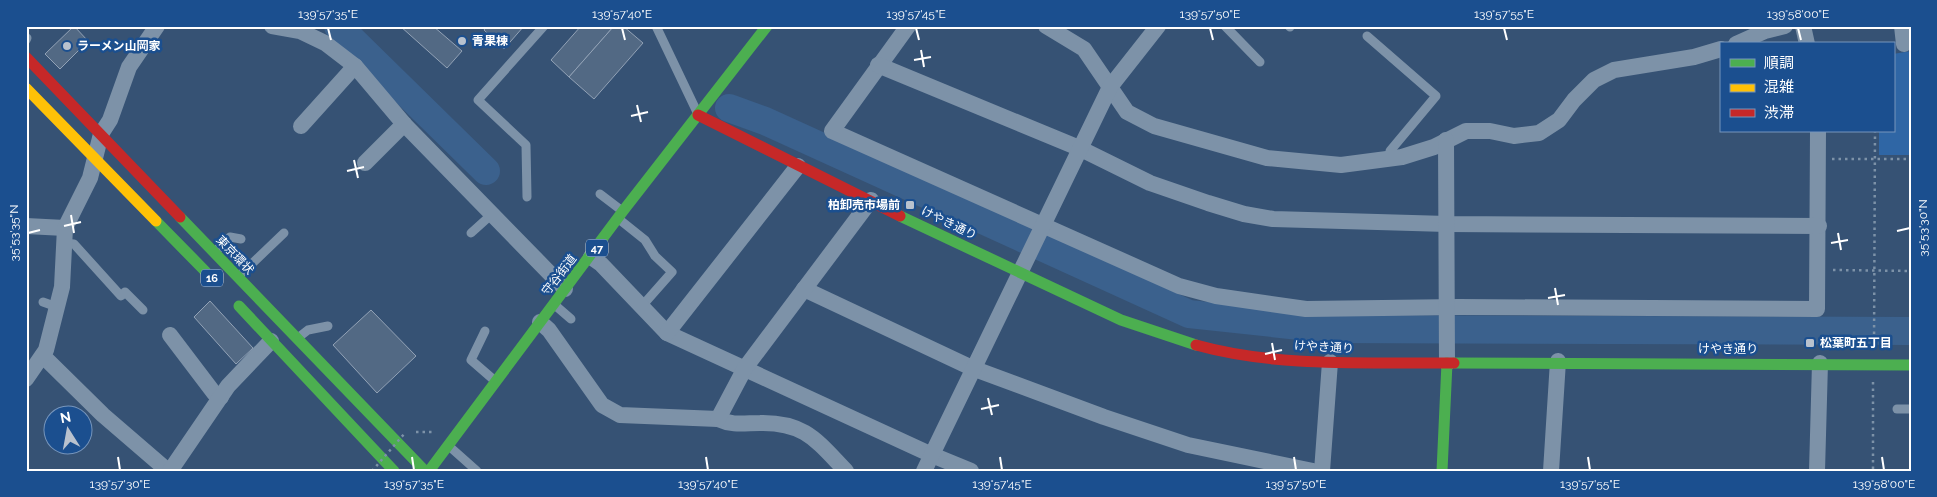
<svg xmlns="http://www.w3.org/2000/svg" width="1937" height="497" viewBox="0 0 1937 497" font-family="Raleway,'Noto Sans JP',sans-serif">
<style>
.green{fill:#2f66a5}
.lines{fill:none;stroke-linecap:round;stroke-linejoin:round}
.river{stroke:#3b618d;stroke-width:28}
.building{fill:#526984;stroke:#92a2b6}
.path{stroke:#7d92a8;stroke-width:2.5;stroke-dasharray:2.5 4;stroke-linecap:butt}
.lane{stroke:#7d92a8;stroke-width:9}
.street{stroke:#7d92a8;stroke-width:16}
.fast{stroke:#4caf50;stroke-width:11}
.slow{stroke:#ffc107;stroke-width:11}
.jam{stroke:#c62828;stroke-width:11}
.path-bridge{stroke:#7d92a8;stroke-width:2.5;stroke-dasharray:2.5 4;stroke-linecap:butt}
.ticks{fill:none;stroke:#fff;stroke-width:2}
.poi-dot{fill:#b9c2ce;stroke:#1b4f8f;stroke-width:2}
.labels{text-anchor:middle;dominant-baseline:central;stroke-width:5;stroke-linejoin:round;paint-order:stroke}
.shield{fill:#1b4f8f;stroke:#bbcadd;stroke-width:1}
.shield-label{font-size:11px;font-weight:bold;fill:#fff}
.poi-label{font-size:12px;font-weight:bold;fill:#fff;stroke:#1b4f8f;text-anchor:start}
.street-label{font-size:12px;fill:#fff;stroke:#1b4f8f}
.neatline{fill:none;stroke:#fff;stroke-width:2}
.ticks-label{font-size:12px;text-anchor:middle;fill:#fff}
</style>
<rect width="100%" height="100%" fill="#365274"/>
<!-- green -->
<polygon class="green" points="1911,51 1911,155 1879,155 1879,131 1893,131 1893,54"/>
<g class="lines">
<!-- river -->
<g class="river">
<polyline points="338,26 486,171"/>
<polyline points="729,108 765,121 1189,314 1327,329 1911,331"/>
</g>
</g>
<!-- building -->
<g class="building">
<polygon points="74,26 88,41 60,69 45,54"/>
<polygon points="400,26 433,26 462,51 447,68"/>
<polygon points="487,26 524,26 504,49 484,30"/>
<polygon points="581,26 614,26 569,77 551,60"/>
<polygon points="614,26 623,26 643,43 594,99 569,77"/>
<polygon points="210,301 253,348 236,364 194,317"/>
<polygon points="371,310 416,356 377,393 333,345"/>
</g>
<g class="lines">
<!-- path -->
<g class="path">
<polyline points="1832,159 1911,159"/>
<polyline points="1833,270 1911,271"/>
<polyline points="1874,347 1875,131"/>
<polyline points="1873,382 1873,471"/>
<polyline points="416,432 433,432"/>
</g>
<!-- lane -->
<g class="lane">
<polyline points="656,26 697,112"/>
<polyline points="1225,26 1260,62"/>
<polyline points="1289,26 1290,27"/>
<polyline points="1367,36 1436,96 1390,151 1392,158"/>
<polyline points="26,40 27,38"/>
<polyline points="600,194 621,210"/>
<polyline points="527,197 526,145 478,100 544,26"/>
<polyline points="620,220 645,240 655,256 672,272 642,306"/>
<polyline points="471,233 491,215"/>
<polyline points="64,243 74,244 121,296 125,292 143,310"/>
<polyline points="216,251 230,237 241,239"/>
<polyline points="239,276 284,233"/>
<polyline points="43,302 57,307"/>
<polyline points="556,306 571,319"/>
<polyline points="485,331 471,360 494,380"/>
<polyline points="299,337 308,330 328,326"/>
<polyline points="1897,409 1911,409"/>
<polyline points="450,447 477,471"/>
</g>
<!-- street -->
<g class="street">
<polyline points="272,26 300,31 325,43 355,66 404,124 565,289"/>
<polyline points="908,26 832,131 1179,286 1216,296 1306,309 1459,307 1817,309 1818,131"/>
<polyline points="1046,26 1084,49 1127,112 1154,126 1267,158 1341,165 1402,157 1434,147 1466,131 1490,131 1514,136 1539,133 1559,120 1574,100 1594,80 1614,70 1694,57 1721,49"/>
<polyline points="1803,26 1807,44"/>
<polyline points="1902,26 1904,44"/>
<polyline points="1736,44 1765,31 1785,26"/>
<polyline points="878,65 1079,148 1150,183 1208,203 1244,214 1273,219 1447,224 1819,226"/>
<polyline points="301,126 355,66"/>
<polyline points="1446,140 1447,363"/>
<polyline points="365,163 404,124"/>
<polyline points="26,226 65,228"/>
<polyline points="591,257 601,264 667,333 932,455 971,471"/>
<polyline points="804,289 972,368 1104,417 1188,445 1313,471"/>
<path d="M 540,322 L 549,330 L 602,405 L 620,415 L 718,419 C 733,426 745,423 760,423 C 805,422 817,441 846,471"/>
<polyline points="667,333 798,166"/>
<polyline points="170,335 214,393 221,397"/>
<polyline points="43,356 103,415 168,471"/>
<polyline points="26,379 46,350 62,287 65,228 90,178 101,134 110,120 129,67 157,26"/>
<polyline points="718,419 745,368 871,200"/>
<polyline points="170,471 228,386 271,341"/>
<polyline points="924,471 1110,87 1158,26"/>
<polyline points="1322,471 1330,362"/>
<polyline points="1551,471 1558,361"/>
<polyline points="1817,471 1820,363"/>
</g>
<!-- fast -->
<g class="fast">
<polyline points="900,216 1121,320 1196,345"/>
<polyline points="180,217 425,471"/>
<polyline points="156,221 206,272"/>
<polyline points="239,306 394,471"/>
<polyline points="1454,363 1911,365"/>
<polyline points="429,471 623,211 767,26"/>
<polyline points="1442,471 1447,363"/>
</g>
<!-- slow -->
<polyline class="slow" points="26,88 156,221"/>
<!-- jam -->
<g class="jam">
<polyline points="26,57 180,217"/>
<polyline points="698,115 900,216"/>
<path d="M 1196,345 C 1279,368 1368,362 1454,363"/>
</g>
<!-- path-bridge -->
<polyline class="path-bridge" points="372,471 405,433"/>
</g>
<!-- ticks -->
<path class="ticks" d="M 328,28 L 331,40M 622,28 L 625,40M 916,28 L 919,40M 1210,28 L 1213,40M 1504,28 L 1507,40M 1798,28 L 1801,40M 921,50 L 924,67M 914,60 L 931,57M 637,105 L 641,122M 631,116 L 648,112M 354,160 L 358,178M 347,171 L 364,167M 71,215 L 74,233M 64,226 L 81,222M 1897,231 L 1910,228M 28,233 L 40,230M 1838,233 L 1841,250M 1831,243 L 1848,240M 1555,288 L 1558,305M 1548,298 L 1565,295M 1272,343 L 1275,360M 1265,354 L 1282,350M 988,398 L 992,415M 981,409 L 999,405M 118,457 L 120,470M 412,457 L 414,470M 706,457 L 708,470M 1000,457 L 1002,470M 1294,457 L 1296,470M 1588,457 L 1590,470M 1882,457 L 1884,470"/>
<!-- markers -->
<g class="poi-dot">
<circle cx="462" cy="41" r="5"/>
<circle cx="67" cy="46" r="5"/>
<rect x="905" y="200" width="10" height="10" rx="2.5"/>
<rect x="1805" y="338" width="10" height="10" rx="2.5"/>
</g>
<g class="labels">
<!-- shield labels -->
<g class="shield">
<rect x="586" y="239.5" width="22" height="17" rx="4"/>
<rect x="201" y="269.5" width="22" height="17" rx="4"/>
</g>
<g class="shield-label">
<text x="597" y="248">47</text>
<text x="212" y="278">16</text>
</g>
<!-- poi labels -->
<g class="poi-label">
<text x="472" y="41">青果棟</text>
<text x="77" y="46">ラーメン山岡家</text>
<text x="900" y="205" text-anchor="end">柏卸売市場前</text>
<text x="1820" y="343">松葉町五丁目</text>
</g>
<!-- street labels -->
<g class="street-label">
<text transform="translate(949 223) rotate(26)">けやき通り</text>
<text transform="translate(235 255) rotate(46)">東京環状</text>
<text transform="translate(559 275) rotate(-52)">守谷街道</text>
<text transform="translate(1324 347) rotate(3)">けやき通り</text>
<text x="1728" y="349">けやき通り</text>
</g>
</g>
<!-- border -->
<rect width="1937" height="497" fill="none" stroke="#1b4f8f" stroke-width="55"/>
<!-- legend -->
<rect x="1720" y="42" width="175" height="90" fill="#1b4f8f" stroke="#7695bc"/>
<rect x="1730" y="59" width="25" height="8" fill="#4caf50" stroke="#7695bc"/>
<text x="1764" y="68" font-size="15" fill="#ffffff">順調</text>
<rect x="1730" y="84" width="25" height="8" fill="#ffc107" stroke="#7695bc"/>
<text x="1764" y="92" font-size="15" fill="#ffffff">混雑</text>
<rect x="1730" y="109" width="25" height="8" fill="#c62828" stroke="#7695bc"/>
<text x="1764" y="118" font-size="15" fill="#ffffff">渋滞</text>
<!-- north arrow -->
<g transform="translate(68 430) rotate(349)"><circle r="24" fill="#1b4f8f" stroke="#7695bc"/>
<path d="M0-4L9 19L0 12L-9 19Z" fill="#b9c2ce"/>
<text y="-8" font-size="14" font-weight="bold" text-anchor="middle" fill="#ffffff">N</text>
</g>
<rect x="28" y="28" width="1882" height="442" class="neatline"/>
<g class="ticks-label">
<text x="328" y="18">139°57'35"E</text>
<text x="622" y="18">139°57'40"E</text>
<text x="916" y="18">139°57'45"E</text>
<text x="1210" y="18">139°57'50"E</text>
<text x="1504" y="18">139°57'55"E</text>
<text x="1798" y="18">139°58'00"E</text>
<text transform="translate(1923 228) rotate(-90)" y="4">35°53'30"N</text>
<text transform="translate(14 233) rotate(-90)" y="4">35°53'35"N</text>
<text x="120" y="488">139°57'30"E</text>
<text x="414" y="488">139°57'35"E</text>
<text x="708" y="488">139°57'40"E</text>
<text x="1002" y="488">139°57'45"E</text>
<text x="1296" y="488">139°57'50"E</text>
<text x="1590" y="488">139°57'55"E</text>
<text x="1884" y="488">139°58'00"E</text>
</g>
</svg>
